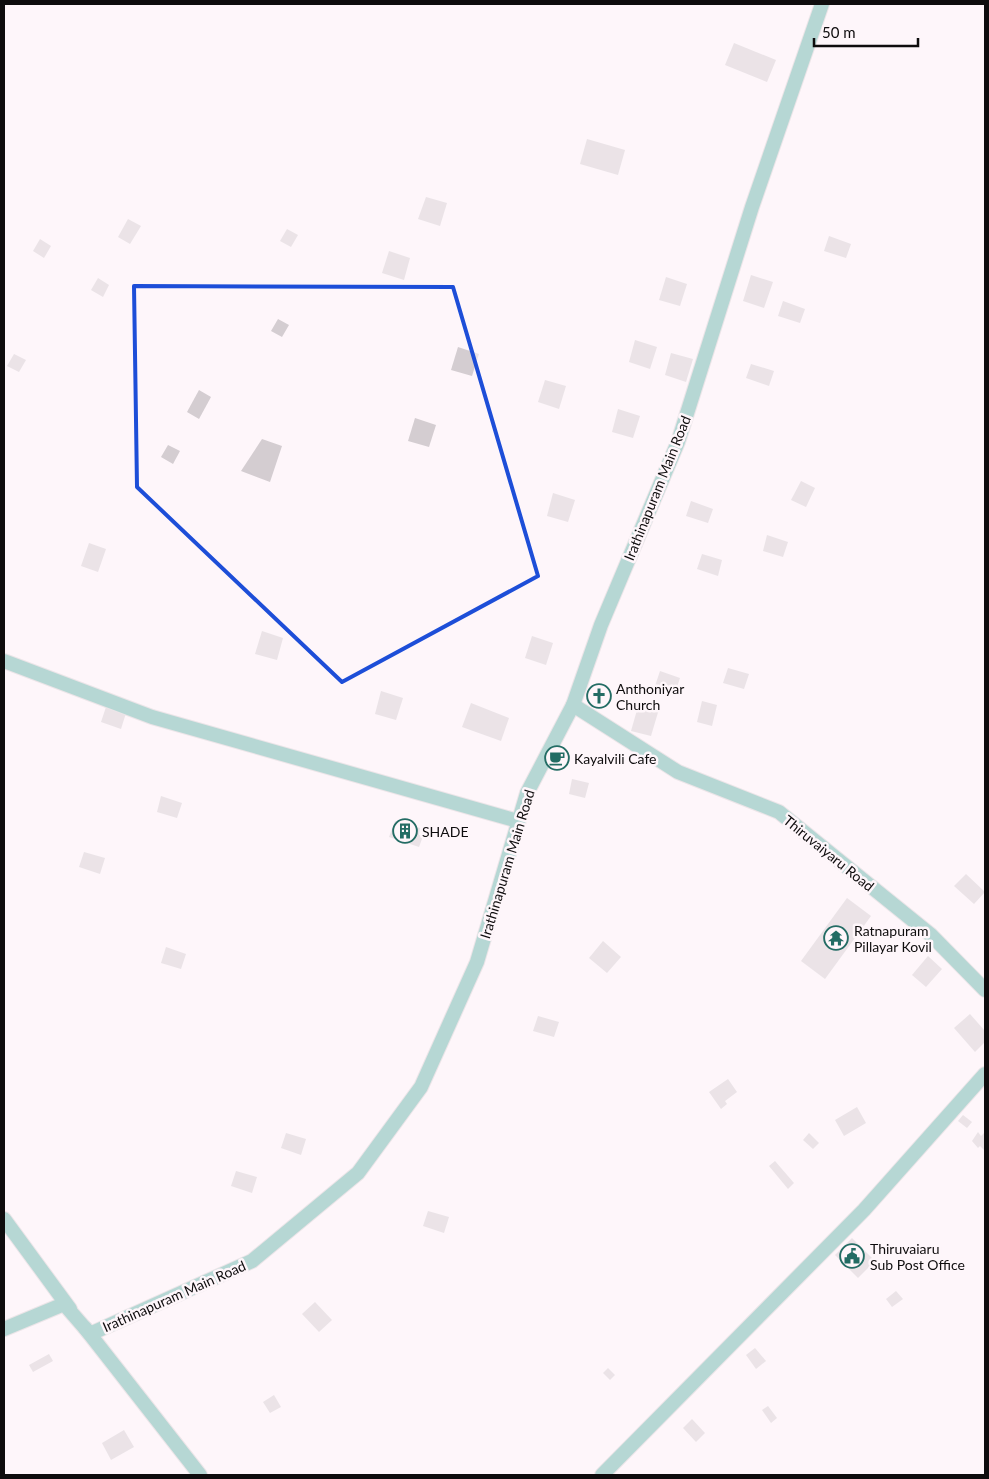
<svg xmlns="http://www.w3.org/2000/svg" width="989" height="1479" viewBox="0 0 989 1479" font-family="Lato,sans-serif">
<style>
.building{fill:#d4cdd1}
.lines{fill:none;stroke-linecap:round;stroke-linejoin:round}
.minor-casing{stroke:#d8d1d4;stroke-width:16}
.minor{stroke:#61b2a7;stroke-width:14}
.marked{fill:none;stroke:#1d4ed8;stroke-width:4;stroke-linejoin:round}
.labels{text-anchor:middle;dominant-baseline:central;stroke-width:5;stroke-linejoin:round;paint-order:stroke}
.street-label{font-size:14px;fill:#0e0c0d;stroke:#fef6fa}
.poi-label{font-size:14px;fill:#0e0c0d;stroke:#fef6fa;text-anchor:start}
</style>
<rect width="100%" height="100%" fill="#fef6fa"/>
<!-- building -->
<g class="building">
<polygon points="734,43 776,60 767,82 725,65"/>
<polygon points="587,139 625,150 618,175 580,164"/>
<polygon points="426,197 447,203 440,226 418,219"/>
<polygon points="128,219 141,226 130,244 118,237"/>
<polygon points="287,229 298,235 291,247 280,241"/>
<polygon points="829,236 851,244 846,258 824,251"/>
<polygon points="40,239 51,246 44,258 33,251"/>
<polygon points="389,251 410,258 404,280 382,273"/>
<polygon points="751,275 773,282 764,308 743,301"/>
<polygon points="666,277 687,284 680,306 659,300"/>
<polygon points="98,278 109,285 103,297 91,290"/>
<polygon points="783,301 805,309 800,323 778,316"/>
<polygon points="278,319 289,325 282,337 271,331"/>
<polygon points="635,340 657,347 650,369 629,362"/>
<polygon points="458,347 479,354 472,376 451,370"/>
<polygon points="671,353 693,359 686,382 665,375"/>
<polygon points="14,354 26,360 19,372 7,366"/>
<polygon points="751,364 774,371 769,386 746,378"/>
<polygon points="545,380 566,386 559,409 538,402"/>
<polygon points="199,390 211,397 199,419 187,412"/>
<polygon points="618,409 640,416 633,438 612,432"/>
<polygon points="415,418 436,425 429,447 408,441"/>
<polygon points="262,439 282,446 270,482 241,471"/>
<polygon points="168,445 180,451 173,464 161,457"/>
<polygon points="801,481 815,488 806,507 791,500"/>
<polygon points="553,493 575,500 568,522 547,516"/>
<polygon points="691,501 713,509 708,523 686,516"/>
<polygon points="767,535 788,542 783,557 763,551"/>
<polygon points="89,543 106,549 98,572 81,566"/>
<polygon points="702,554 722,560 718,576 697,569"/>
<polygon points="262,631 283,638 277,660 255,654"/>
<polygon points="532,636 553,643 546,665 525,658"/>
<polygon points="728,668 749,674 744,689 723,683"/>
<polygon points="660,671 680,678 675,693 655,686"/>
<polygon points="381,691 403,698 396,720 375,714"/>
<polygon points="702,701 717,705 712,726 697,722"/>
<polygon points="471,703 509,718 501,741 462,727"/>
<polygon points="639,703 659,709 651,736 631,731"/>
<polygon points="106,707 126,713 121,729 101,722"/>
<polygon points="572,779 589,783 585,798 569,794"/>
<polygon points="161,796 182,803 177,818 157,812"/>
<polygon points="395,821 420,828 419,835 423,836 419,847 389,837"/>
<polygon points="84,852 105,858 100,874 79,867"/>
<polygon points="966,874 985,892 974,904 954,886"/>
<polygon points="847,898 871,916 825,979 801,961"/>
<polygon points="603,941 621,957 607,973 589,958"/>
<polygon points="166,947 186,954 181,969 161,963"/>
<polygon points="928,956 942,969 926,987 912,975"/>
<polygon points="970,1014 985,1031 985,1042 975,1052 954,1028"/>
<polygon points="538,1016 559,1022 554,1037 533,1031"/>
<polygon points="728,1079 737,1092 725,1101 727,1104 721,1109 709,1092"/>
<polygon points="857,1107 866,1123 844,1136 835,1120"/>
<polygon points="963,1115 972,1122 967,1128 958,1121"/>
<polygon points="978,1132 981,1136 984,1133 985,1135 985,1151 980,1146 978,1148 972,1141"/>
<polygon points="286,1133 306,1139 301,1155 281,1148"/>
<polygon points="809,1133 819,1143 813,1149 803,1140"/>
<polygon points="775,1161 794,1183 788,1189 769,1166"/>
<polygon points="236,1171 257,1177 252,1193 231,1186"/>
<polygon points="428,1211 449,1217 444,1233 423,1226"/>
<polygon points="852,1238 875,1261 858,1278 835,1255"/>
<polygon points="896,1291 903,1299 892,1307 886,1299"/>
<polygon points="315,1302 332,1320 319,1332 302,1314"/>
<polygon points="755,1348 766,1361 756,1369 746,1355"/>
<polygon points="49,1354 53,1361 33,1372 29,1365"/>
<polygon points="608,1368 615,1375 610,1380 603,1373"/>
<polygon points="274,1395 281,1407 270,1413 263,1402"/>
<polygon points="768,1406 777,1418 771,1423 762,1410"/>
<polygon points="692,1419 705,1433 696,1442 683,1428"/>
<polygon points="124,1430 134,1447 111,1460 102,1443"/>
</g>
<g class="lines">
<!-- minor casing -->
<g class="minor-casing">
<g id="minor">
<polyline points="4,661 152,717 518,821"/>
<polyline points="573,705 678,772 779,812 931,935 985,990"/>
<polyline points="4,1219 70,1309"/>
<polyline points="85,1328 200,1475"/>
<polyline points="4,1329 64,1304 90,1334 252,1261 358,1173 421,1087 477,962 527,793 573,705 601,625 678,442 752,207 822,4"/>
<polyline points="602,1475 864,1210 985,1074"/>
</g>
</g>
<!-- minor -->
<use href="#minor" class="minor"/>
</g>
<!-- marked area -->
<path d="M0 0H989V1479H0ZM 134,286 L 453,287 L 538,576 L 342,682 L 137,487 Z" fill="#fef6fa" fill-opacity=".55" fill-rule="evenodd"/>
<path class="marked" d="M 134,286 L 453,287 L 538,576 L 342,682 L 137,487 Z"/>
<!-- icons -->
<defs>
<g id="church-ring" transform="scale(1.25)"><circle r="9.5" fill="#fef6fa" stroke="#236c64" stroke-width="1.5"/><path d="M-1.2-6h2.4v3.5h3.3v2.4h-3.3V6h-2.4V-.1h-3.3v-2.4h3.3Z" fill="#236c64"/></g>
<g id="cafe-ring" transform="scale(1.25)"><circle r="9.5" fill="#fef6fa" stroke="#236c64" stroke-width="1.5"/><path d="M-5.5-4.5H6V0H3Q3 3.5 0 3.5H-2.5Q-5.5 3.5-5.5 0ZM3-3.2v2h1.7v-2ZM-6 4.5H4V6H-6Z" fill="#236c64"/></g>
<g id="building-ring" transform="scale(1.25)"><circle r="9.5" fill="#fef6fa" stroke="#236c64" stroke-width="1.5"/><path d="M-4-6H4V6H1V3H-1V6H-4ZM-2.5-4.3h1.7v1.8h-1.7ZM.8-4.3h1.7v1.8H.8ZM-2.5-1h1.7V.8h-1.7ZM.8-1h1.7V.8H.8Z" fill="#236c64"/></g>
<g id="temple-ring" transform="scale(1.25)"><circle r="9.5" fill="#fef6fa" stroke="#236c64" stroke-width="1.5"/><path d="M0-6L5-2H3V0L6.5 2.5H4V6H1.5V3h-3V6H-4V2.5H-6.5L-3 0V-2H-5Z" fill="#236c64"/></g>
<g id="civic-ring" transform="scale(1.25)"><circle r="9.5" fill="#fef6fa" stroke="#236c64" stroke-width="1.5"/><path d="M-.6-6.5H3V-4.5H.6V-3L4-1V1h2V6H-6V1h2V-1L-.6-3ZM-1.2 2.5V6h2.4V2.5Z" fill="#236c64"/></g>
</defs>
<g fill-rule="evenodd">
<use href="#church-ring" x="599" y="696"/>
<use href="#cafe-ring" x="557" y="758"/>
<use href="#building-ring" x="405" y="831"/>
<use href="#temple-ring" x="836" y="938"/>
<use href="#civic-ring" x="852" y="1256"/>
</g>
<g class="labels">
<!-- street labels -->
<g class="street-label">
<text transform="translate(657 488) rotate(-68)">Irathinapuram Main Road</text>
<text transform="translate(829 853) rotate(39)">Thiruvaiyaru Road</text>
<text transform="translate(507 864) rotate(-73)">Irathinapuram Main Road</text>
<text transform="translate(174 1296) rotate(-24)">Irathinapuram Main Road</text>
</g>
<!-- poi labels -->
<g class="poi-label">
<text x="616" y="688">Anthoniyar<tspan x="616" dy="16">Church</tspan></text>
<text x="574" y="758">Kayalvili Cafe</text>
<text x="422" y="831">SHADE</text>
<text x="854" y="930">Ratnapuram<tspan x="854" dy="16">Pillayar Kovil</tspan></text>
<text x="870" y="1248">Thiruvaiaru<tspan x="870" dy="16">Sub Post Office</tspan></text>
</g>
</g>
<!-- border -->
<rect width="989" height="1479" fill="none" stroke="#0e0c0d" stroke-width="10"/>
<!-- scale -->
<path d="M814 38v8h104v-8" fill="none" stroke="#0e0c0d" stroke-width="2.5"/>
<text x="822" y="38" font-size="15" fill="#0e0c0d" stroke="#fef6fa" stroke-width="4" paint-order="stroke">50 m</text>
</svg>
